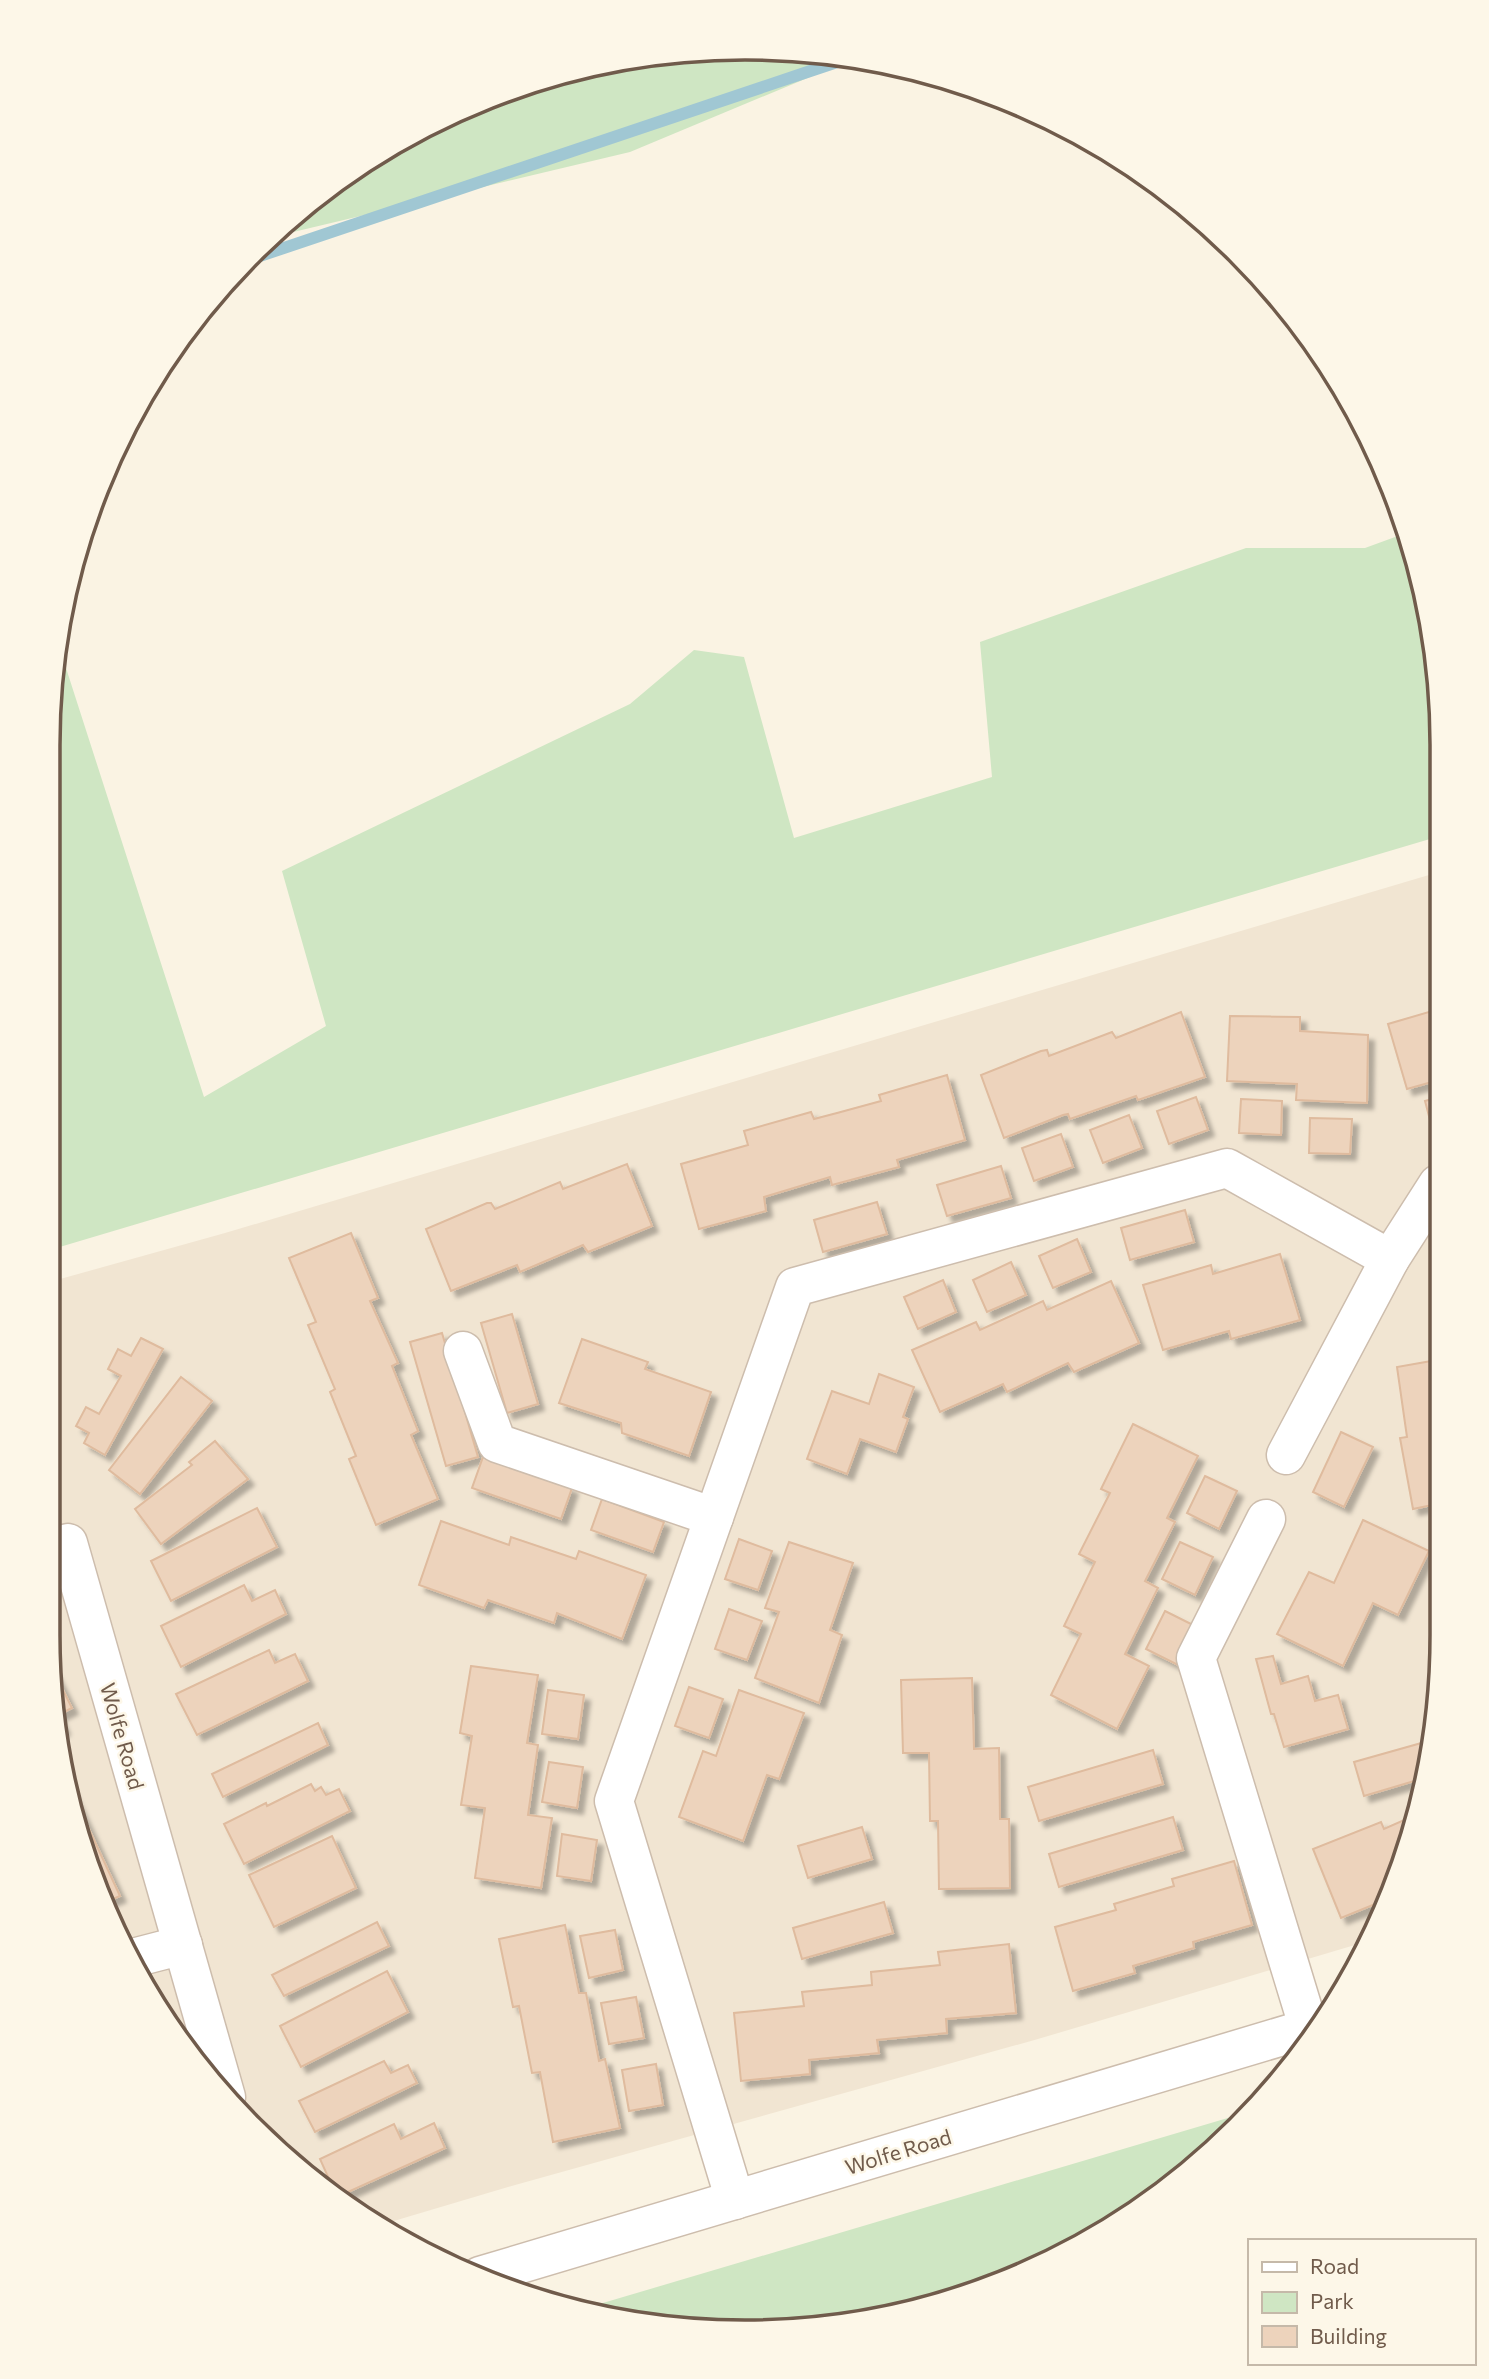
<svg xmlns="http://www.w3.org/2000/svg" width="1489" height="2379" viewBox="0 0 1489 2379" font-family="Commissioner,sans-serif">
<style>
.residential{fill:#f1e5d2}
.green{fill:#cfe6c3}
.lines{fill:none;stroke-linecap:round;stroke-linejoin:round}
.stream{stroke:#a0c7d3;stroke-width:12}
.building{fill:#edd3bc;stroke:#dfbb9e;stroke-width:2;filter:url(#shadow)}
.minor-casing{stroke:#cdbdad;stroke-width:41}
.minor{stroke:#fff;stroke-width:38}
.labels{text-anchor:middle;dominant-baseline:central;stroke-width:5;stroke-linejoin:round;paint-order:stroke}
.street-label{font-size:21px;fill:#705b4b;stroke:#fdf7e8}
.rim{fill:none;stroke:#705b4b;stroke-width:3.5}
</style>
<defs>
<filter id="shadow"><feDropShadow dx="6" dy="6" stdDeviation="2" flood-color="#0004"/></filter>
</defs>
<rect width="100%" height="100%" fill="#faf3e3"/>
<!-- residential -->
<polygon class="residential" points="1439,872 1436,1725 1389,1901 1365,1942 1038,2039 508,2187 377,2226 320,2188 251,2127 165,2022 84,1858 53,1726 53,1281 225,1233"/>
<!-- green -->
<g class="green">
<polygon points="791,49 853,59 630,152 268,238 285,220 396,140 521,84 654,53"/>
<polygon points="1406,533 1418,564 1440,698 1440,836 53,1249 53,654 57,640 204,1097 326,1026 282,871 630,704 694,650 744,657 794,838 992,777 980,642 1246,548 1365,548"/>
<polygon points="1248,2112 1205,2158 1132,2214 1053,2260 925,2308 835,2326 699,2330 586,2308"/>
</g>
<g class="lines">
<!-- stream -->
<polyline class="stream" points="248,260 849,58"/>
</g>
<!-- building -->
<g class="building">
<polygon points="1439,1009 1439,1080 1407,1089 1388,1024"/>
<polygon points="1181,1012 1205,1077 1138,1100 1136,1096 1070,1119 1068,1114 1063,1115 1004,1138 981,1075 1041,1051 1047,1050 1049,1056 1112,1032 1116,1038"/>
<polygon points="1230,1016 1300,1017 1300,1031 1368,1035 1367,1103 1296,1100 1297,1084 1227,1081"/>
<polygon points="947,1075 965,1140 897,1160 899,1167 832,1185 830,1177 764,1197 766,1211 699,1229 681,1164 748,1145 744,1131 811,1112 814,1119 837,1113 881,1101 879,1095"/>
<polygon points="1196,1097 1208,1130 1169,1144 1157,1111"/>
<polygon points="1439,1097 1438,1133 1434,1135 1425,1101"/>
<polygon points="1241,1099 1282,1101 1281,1135 1239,1133"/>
<polygon points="1129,1115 1142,1148 1103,1163 1090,1130"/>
<polygon points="1310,1118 1352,1119 1350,1154 1309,1153"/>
<polygon points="1061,1134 1073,1167 1034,1181 1022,1148"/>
<polygon points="627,1164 652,1226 588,1252 583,1245 520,1272 517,1265 451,1291 426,1229 487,1203 491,1203 495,1209 560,1182 563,1189"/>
<polygon points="1001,1166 1011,1198 947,1216 937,1185"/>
<polygon points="877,1202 887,1234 823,1252 814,1220"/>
<polygon points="1185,1210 1194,1242 1130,1260 1121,1228"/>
<polygon points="351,1233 378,1298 370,1301 398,1363 392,1366 418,1431 411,1435 438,1499 376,1525 349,1459 356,1456 330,1392 335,1389 308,1325 316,1322 289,1258"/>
<polygon points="1077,1239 1091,1272 1053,1288 1039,1256"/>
<polygon points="1280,1254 1300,1320 1231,1339 1229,1331 1225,1332 1163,1350 1143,1285 1211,1265 1213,1274"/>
<polygon points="1011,1262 1026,1295 987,1312 973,1280"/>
<polygon points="943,1280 956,1312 918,1329 904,1297"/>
<polygon points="1111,1281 1139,1343 1074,1372 1068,1363 1007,1392 1003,1384 940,1412 912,1350 976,1322 980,1330 1043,1301 1047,1310"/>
<polygon points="512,1314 538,1404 507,1413 481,1323"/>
<polygon points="442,1333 478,1457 446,1466 410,1342"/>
<polygon points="141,1338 163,1349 105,1455 84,1443 89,1433 76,1426 86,1407 99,1414 121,1376 108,1369 118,1349 131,1356"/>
<polygon points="582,1339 648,1362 645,1369 711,1392 689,1456 622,1433 621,1423 559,1403"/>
<polygon points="1437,1360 1437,1504 1413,1509 1400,1438 1407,1437 1397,1367"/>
<polygon points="879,1374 914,1387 903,1417 908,1419 896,1452 860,1439 847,1474 807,1459 832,1391 869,1404"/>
<polygon points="181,1377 212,1401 140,1494 109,1470"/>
<polygon points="1133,1424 1198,1456 1167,1518 1175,1522 1145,1581 1158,1588 1125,1654 1149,1666 1117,1729 1051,1695 1081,1634 1064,1626 1095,1562 1079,1554 1110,1493 1101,1489"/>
<polygon points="1341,1432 1373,1447 1344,1507 1313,1492"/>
<polygon points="215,1441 248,1479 161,1544 135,1509 192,1465 189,1462"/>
<polygon points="483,1457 572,1488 561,1519 472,1488"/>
<polygon points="1205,1476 1237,1491 1219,1529 1187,1513"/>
<polygon points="602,1499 664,1522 653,1552 591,1530"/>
<polygon points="257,1508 277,1547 171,1601 151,1561"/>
<polygon points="1363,1520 1429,1551 1398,1615 1373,1603 1343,1666 1277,1634 1309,1572 1334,1583"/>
<polygon points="441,1521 509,1545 511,1537 576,1559 579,1551 646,1575 622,1639 557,1613 554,1623 488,1600 484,1608 419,1585"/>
<polygon points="739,1539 772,1551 758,1590 725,1579"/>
<polygon points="789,1542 853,1563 830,1630 842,1635 819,1703 755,1678 779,1612 765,1608"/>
<polygon points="1180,1542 1213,1557 1195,1595 1162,1579"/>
<polygon points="244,1585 252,1601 275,1590 286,1614 181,1667 161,1626"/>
<polygon points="729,1609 762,1621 747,1660 715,1649"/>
<polygon points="1165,1611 1197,1627 1178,1665 1146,1649"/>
<polygon points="269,1650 275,1663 295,1654 308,1681 197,1735 176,1694"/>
<polygon points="1273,1656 1281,1684 1308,1676 1315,1701 1338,1695 1348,1729 1284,1747 1274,1714 1271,1714 1256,1659"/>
<polygon points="471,1666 538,1675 527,1743 538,1745 528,1815 552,1818 541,1888 475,1878 485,1808 461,1805 472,1736 460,1733"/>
<polygon points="53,1670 72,1708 58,1715 64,1729 55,1734"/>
<polygon points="972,1678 974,1749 999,1748 1000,1819 1009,1819 1010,1888 939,1889 938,1821 930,1821 929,1753 903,1753 901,1680"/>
<polygon points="689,1687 723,1699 709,1738 675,1726"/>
<polygon points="548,1690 584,1695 578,1739 542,1734"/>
<polygon points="739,1690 804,1713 779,1779 767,1775 743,1841 679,1817 703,1751 716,1756"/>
<polygon points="318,1723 328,1745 223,1797 212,1774"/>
<polygon points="1432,1740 1421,1779 1364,1796 1354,1762"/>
<polygon points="1153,1750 1163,1784 1039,1821 1028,1787"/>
<polygon points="549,1762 583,1767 577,1808 542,1802"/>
<polygon points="311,1784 315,1791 321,1787 326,1795 339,1789 350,1811 244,1864 224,1824 266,1803 267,1806"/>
<polygon points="70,1788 120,1896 106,1902 84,1858 68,1789"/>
<polygon points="1173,1817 1183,1850 1059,1887 1049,1854"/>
<polygon points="1411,1817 1390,1898 1341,1918 1313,1849 1381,1822 1384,1829"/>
<polygon points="862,1827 872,1859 808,1878 798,1846"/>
<polygon points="562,1834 597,1840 591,1881 557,1876"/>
<polygon points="332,1836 356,1888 274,1927 249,1875"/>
<polygon points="1234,1861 1252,1925 1193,1942 1194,1948 1133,1966 1135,1973 1073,1991 1055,1927 1116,1910 1114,1904 1174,1886 1172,1879"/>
<polygon points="884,1902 893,1933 802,1959 793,1928"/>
<polygon points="377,1922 389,1946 284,1996 272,1975"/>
<polygon points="565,1925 579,1993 586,1993 599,2061 605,2059 620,2128 553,2142 540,2072 532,2073 519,2006 513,2007 499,1939"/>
<polygon points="615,1930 623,1970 589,1978 580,1936"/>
<polygon points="1009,1944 1016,2013 946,2019 947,2033 877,2040 879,2053 809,2060 810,2074 741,2081 734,2013 804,2006 802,1992 872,1985 871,1972 940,1965 938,1952"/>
<polygon points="387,1971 408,2012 301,2067 280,2026"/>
<polygon points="636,1997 644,2038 609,2044 601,2003"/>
<polygon points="384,2061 391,2073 408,2065 417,2083 315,2132 299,2101"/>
<polygon points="656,2064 663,2105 629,2111 622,2070"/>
<polygon points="434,2123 445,2148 337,2197 320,2159 394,2124 401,2139"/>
</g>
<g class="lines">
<!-- minor casing -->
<g class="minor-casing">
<g id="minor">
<polyline points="463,1351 497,1443 714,1517"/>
<polyline points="1286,1455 1390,1259 1438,1184"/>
<polyline points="1266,1519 1196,1658 1309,2029"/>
<polyline points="53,1547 68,1543 226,2097"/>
<polyline points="133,1958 183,1945"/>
<polyline points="735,2200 614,1801 795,1287 1227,1168 1390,1259"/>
<polyline points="480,2276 1316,2026"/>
</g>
</g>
<!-- minor -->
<use href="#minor" class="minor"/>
</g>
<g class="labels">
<!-- street labels -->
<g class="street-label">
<text transform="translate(123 1736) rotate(74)">Wolfe Road</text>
<text transform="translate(898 2151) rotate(-17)">Wolfe Road</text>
</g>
</g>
<!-- crop -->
<path d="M0 0H1489V2379H0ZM745 60H745A685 685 0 0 1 1430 745V1635A685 685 0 0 1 745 2320H745A685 685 0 0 1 60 1635V745A685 685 0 0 1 745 60Z" fill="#fdf7e8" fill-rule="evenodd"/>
<path class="rim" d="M745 60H745A685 685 0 0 1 1430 745V1635A685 685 0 0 1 745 2320H745A685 685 0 0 1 60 1635V745A685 685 0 0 1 745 60Z"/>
<!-- legend -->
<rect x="1248" y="2239" width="228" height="126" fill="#fdf7e8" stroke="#c5b9a9" stroke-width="2"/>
<rect x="1262" y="2262" width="35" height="10" fill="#ffffff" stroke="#c5b9a9" stroke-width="2"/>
<text x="1310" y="2274" font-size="21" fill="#705b4b">Road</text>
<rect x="1262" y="2292" width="35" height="21" fill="#cfe6c3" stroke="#c5b9a9" stroke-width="2"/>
<text x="1310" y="2309" font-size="21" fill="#705b4b">Park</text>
<rect x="1262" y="2326" width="35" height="21" fill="#edd3bc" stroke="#c5b9a9" stroke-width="2"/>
<text x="1310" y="2344" font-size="21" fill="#705b4b">Building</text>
</svg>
